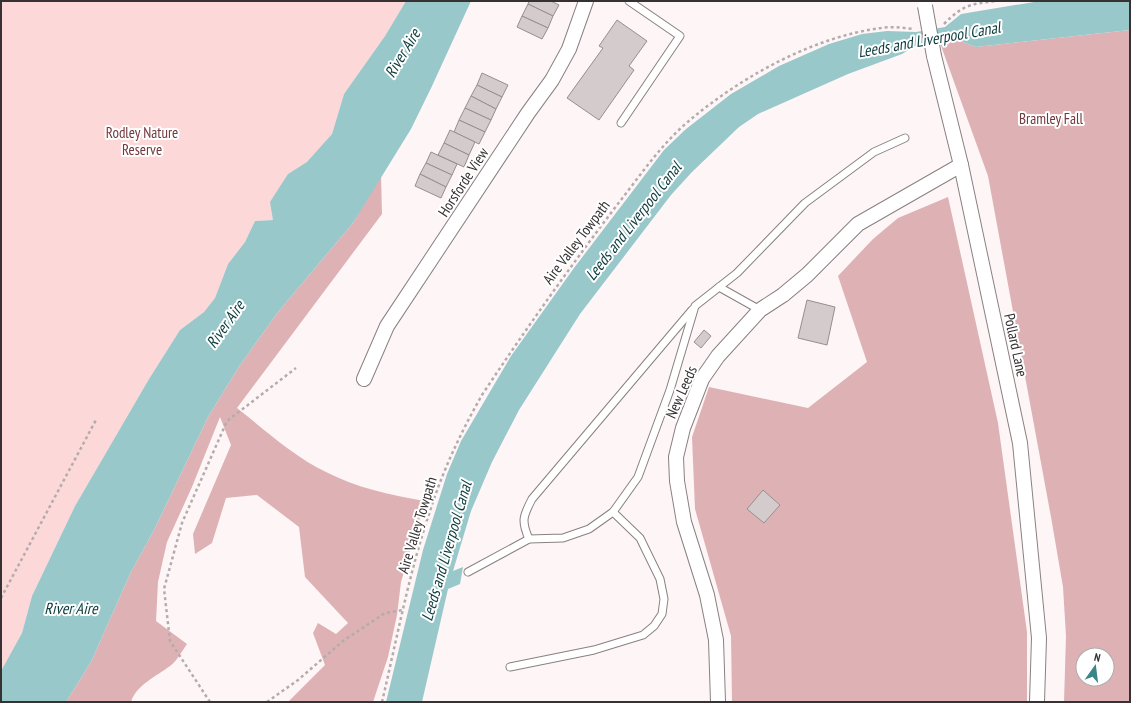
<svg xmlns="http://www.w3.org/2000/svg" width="1131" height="703" viewBox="0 0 1131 703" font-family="'PT Sans Narrow',sans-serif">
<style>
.green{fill:#fdd8d9}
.forest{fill:#deb2b4;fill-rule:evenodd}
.water{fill:#98c8ca}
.building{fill:#d4cccc;stroke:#978e8f}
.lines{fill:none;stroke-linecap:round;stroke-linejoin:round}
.lane-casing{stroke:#898181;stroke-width:9}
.street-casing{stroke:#898181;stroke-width:16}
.path{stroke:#b3acad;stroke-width:2.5;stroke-dasharray:3 3;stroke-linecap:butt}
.lane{stroke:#fff;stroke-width:7}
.street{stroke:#fff;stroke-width:14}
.street-bridge-casing{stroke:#898181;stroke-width:16;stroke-linecap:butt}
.street-bridge{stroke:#fff;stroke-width:14}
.labels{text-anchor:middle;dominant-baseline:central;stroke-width:4;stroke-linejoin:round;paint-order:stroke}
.park-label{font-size:15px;fill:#71383d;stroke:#fff}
.street-label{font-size:15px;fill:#363233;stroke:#fff}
.water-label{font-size:16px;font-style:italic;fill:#0b3a3c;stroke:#fff}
</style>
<rect width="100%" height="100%" fill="#fef5f6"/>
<!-- green -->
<polygon class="green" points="1,1 406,1 385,36 344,94 332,134 307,163 288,174 273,220 255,221 245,242 228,264 215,298 204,312 180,330 149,379 75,506 32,596 22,633 1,671"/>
<!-- forest -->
<g class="forest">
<path d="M 1130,30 L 1130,702 L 1064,702 L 1066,636 L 1063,587 L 1051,517 L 988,176 L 940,43 L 957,40 L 976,47 ZM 1083,655 L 1107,655 L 1107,679 L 1083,679 Z"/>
<path d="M 381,175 L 382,214 L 237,408 C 265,430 293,456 326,472 C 357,488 391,495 425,501 L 401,582 L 397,615 L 388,657 L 373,702 L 288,702 L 325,665 L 313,633 L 318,623 L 336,634 L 348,623 L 305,577 L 299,527 L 257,495 L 226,498 L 212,543 L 195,554 L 193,534 L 231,445 L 220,417 L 192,487 L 167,542 L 158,582 L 156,621 L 187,644 C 182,651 177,661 170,666 C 157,676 136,685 131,702 L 66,702 L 91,662 L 130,574 L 155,528 L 208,417 L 240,365 L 278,312 L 353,223 Z"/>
<polygon points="948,197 998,423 1027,632 1027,702 732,702 731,636 695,509 692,437 709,387 808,408 867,362 838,276 873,239 898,218"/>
</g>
<!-- water -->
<g class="water">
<polygon points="406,1 471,1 432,86 411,129 353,223 278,312 240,365 208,417 155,528 130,574 91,662 66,702 1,702 1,671 22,633 32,596 75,506 149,379 180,330 204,312 215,298 228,264 245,242 255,221 273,220 270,202 288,174 307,162 332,134 344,94 385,36"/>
<polygon points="1040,1 1130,1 1130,30 976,47 957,40 919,44 902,54 848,74 758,114 739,127 692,172 671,195 580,314 519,410 492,462 471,511 453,571 463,567 460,584 448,589 422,702 386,702 423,550 447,474 461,441 511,356 574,268 664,150 686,129 731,94 779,66 829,44 862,34 887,31 916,32 945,27 961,14"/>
</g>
<!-- building -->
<g class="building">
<polygon points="529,1 551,1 559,5 553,16 528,4"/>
<polygon points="528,4 553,16 548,28 522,16"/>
<polygon points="522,16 548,28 542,39 517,27"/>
<polygon points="617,20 647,41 629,66 634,70 599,120 567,98 603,48 599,46"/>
<polygon points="482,73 508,85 502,97 477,85"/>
<polygon points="477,85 502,97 496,109 471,96"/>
<polygon points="471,96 496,109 491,120 465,108"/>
<polygon points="465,108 491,120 485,132 459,120"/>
<polygon points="459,120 485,132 479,144 454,132"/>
<polygon points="450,130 475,142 469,155 444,143"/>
<polygon points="444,143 469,155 464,167 438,155"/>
<polygon points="431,152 457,164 452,175 426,163"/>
<polygon points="426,163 452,175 446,187 420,174"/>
<polygon points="420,174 446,187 441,198 415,186"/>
<polygon points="807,300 835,307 827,345 798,338"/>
<polygon points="704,330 711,336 701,348 694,342"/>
<polygon points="763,490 780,505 764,523 747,509"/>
</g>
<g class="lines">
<!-- lane casing -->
<g class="lane-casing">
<g id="lane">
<polyline points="621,123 680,36 629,1"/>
<polyline points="719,287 760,310"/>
<path d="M 529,539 C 521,521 523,516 532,499 L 692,310"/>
<polyline points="468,572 529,539 563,538 589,529 613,512 638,477 670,390 695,306 737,273 805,203 874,152 905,138"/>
<polyline points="510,667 594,650 643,635 654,626 662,614 664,599 660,579 640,538 613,512"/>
</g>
</g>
<!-- street casing -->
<g class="street-casing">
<g id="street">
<polyline points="934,56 961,165 1020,443 1039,638 1037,702"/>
<polyline points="364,379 387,326 528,113 552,80 569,49 586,1"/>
<polyline points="718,702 716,640 707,595 684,522 677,481 676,457 683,428 702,379 718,356 760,310 783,295 807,275 858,224 961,165"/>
</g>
</g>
<!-- path -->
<g class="path">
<path d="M 944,24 C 963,5 970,4 996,1"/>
<polyline points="1,598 97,418"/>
<polyline points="210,702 170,641 164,589 182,523 227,421 296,368"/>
<polyline points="267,702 298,680 343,641 385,613 404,610"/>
<path d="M 382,702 C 397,638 409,573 430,511 C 443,470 461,432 482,395 C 525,330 570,267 617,205 C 640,176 661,144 690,120 C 741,77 813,37 881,28 C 892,26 903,28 914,29"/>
</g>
<!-- lane -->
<use href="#lane" class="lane"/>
<!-- street -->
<use href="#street" class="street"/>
<!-- street-bridge casing -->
<g class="street-bridge-casing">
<polyline id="street-bridge" points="925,6 934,56"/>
</g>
<!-- street-bridge -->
<use href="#street-bridge" class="street-bridge"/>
</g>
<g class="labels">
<!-- park labels -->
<g class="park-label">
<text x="1051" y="118">Bramley Fall</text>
<text x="142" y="132">Rodley Nature<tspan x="142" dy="17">Reserve</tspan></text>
</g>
<!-- street labels -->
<g class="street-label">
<text transform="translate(463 182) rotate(-57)">Horsforde View</text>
<text transform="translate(576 242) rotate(-53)">Aire Valley Towpath</text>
<text transform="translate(1016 345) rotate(78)">Pollard Lane</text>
<text transform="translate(681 392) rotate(-66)">New Leeds</text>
<text transform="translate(417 525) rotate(-73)">Aire Valley Towpath</text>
</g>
<!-- water labels -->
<g class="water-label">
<text transform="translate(929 39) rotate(-10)">Leeds and Liverpool Canal</text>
<text transform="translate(402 53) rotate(-59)">River Aire</text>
<text transform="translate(633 221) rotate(-52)">Leeds and Liverpool Canal</text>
<text transform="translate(225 324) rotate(-55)">River Aire</text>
<text transform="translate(446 551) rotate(-74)">Leeds and Liverpool Canal</text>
<text x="71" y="608">River Aire</text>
</g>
</g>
<!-- border -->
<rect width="1131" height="703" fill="none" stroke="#363233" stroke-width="4"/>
<!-- north arrow -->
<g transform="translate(1095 667) rotate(14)"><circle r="19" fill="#ffffff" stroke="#afadad"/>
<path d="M0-3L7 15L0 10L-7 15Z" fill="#3b8487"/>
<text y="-6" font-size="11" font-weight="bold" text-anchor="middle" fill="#363233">N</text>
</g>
</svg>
